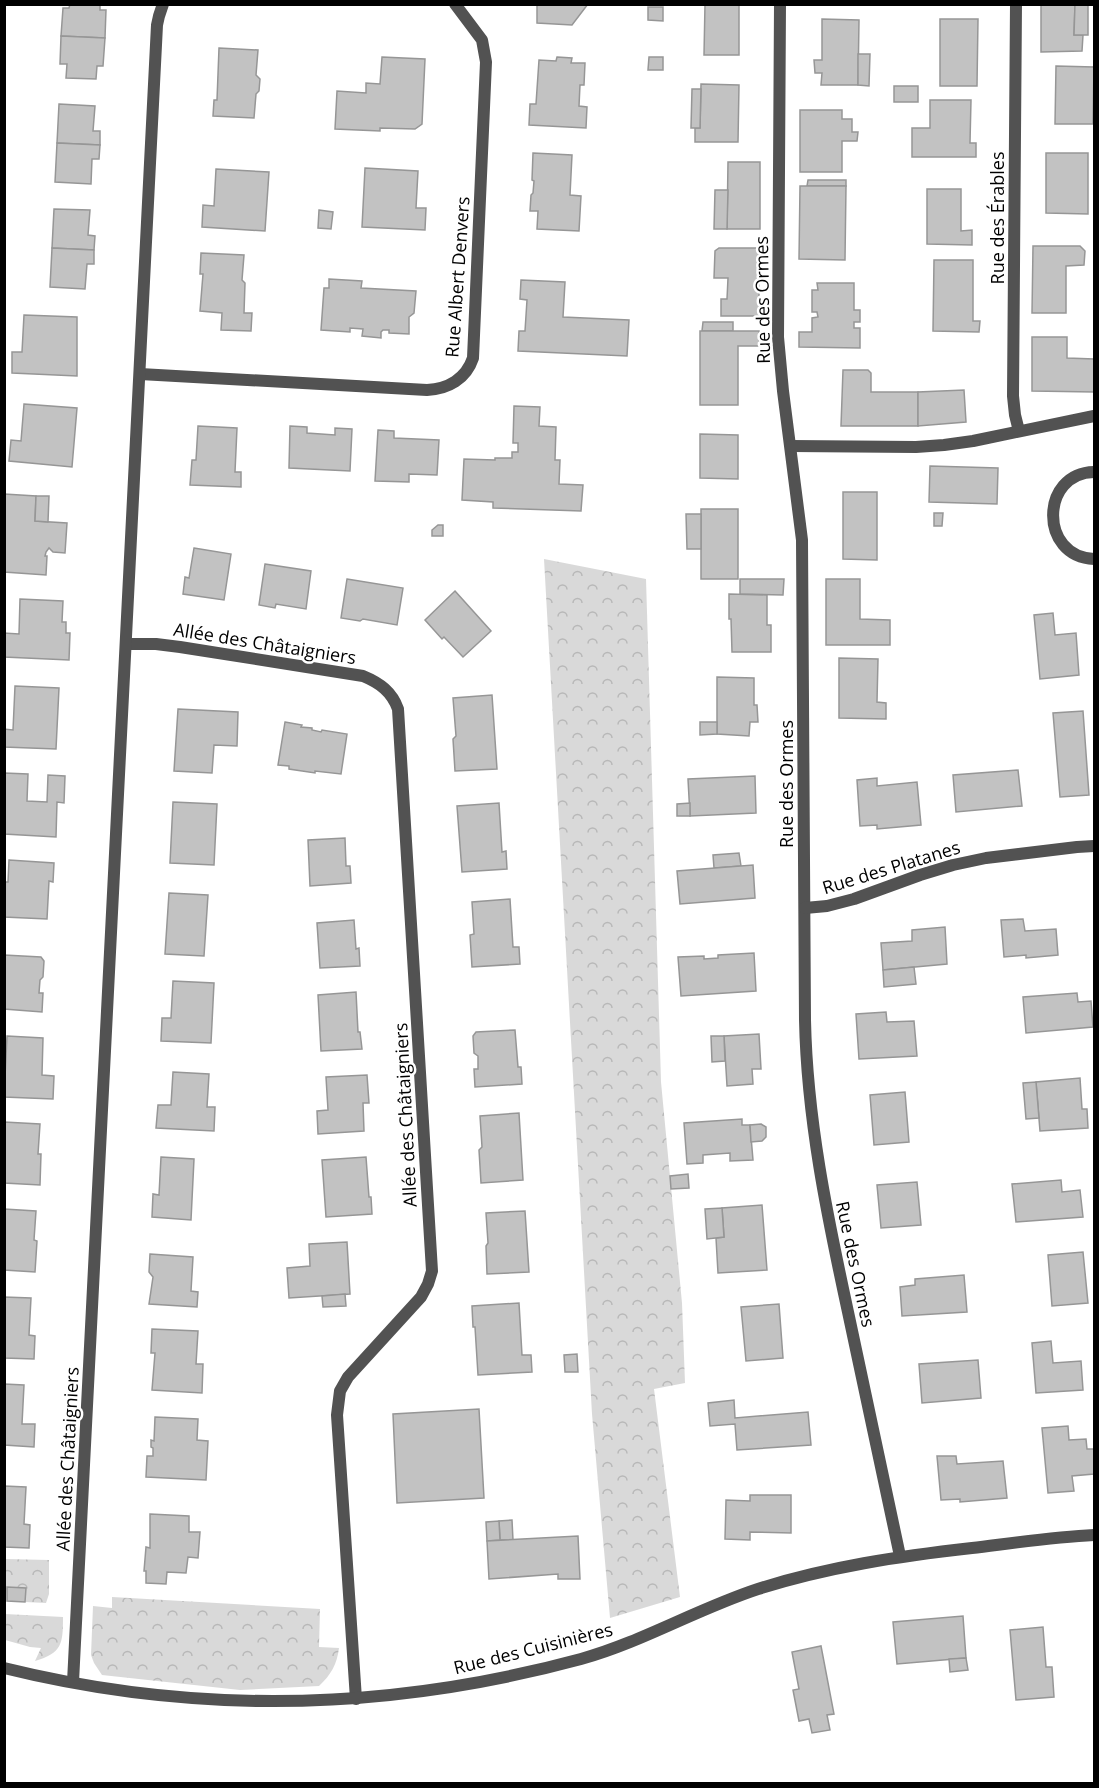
<svg xmlns="http://www.w3.org/2000/svg" width="1099" height="1788" viewBox="0 0 1099 1788" font-family="'Open Sans',sans-serif">
<style>
.forest{fill:url(#forest-crowns)}
.building{fill:#c2c2c2;stroke:#969696;stroke-width:1.5}
.lines{fill:none;stroke-linecap:round;stroke-linejoin:round}
.minor{stroke:#525252;stroke-width:12}
.tertiary{stroke:#525252;stroke-width:12}
.labels{text-anchor:middle;dominant-baseline:central;stroke-width:5;stroke-linejoin:round;paint-order:stroke}
.street-label{font-size:18px;fill:#000;stroke:#fff}
</style>
<defs>
<pattern id="forest-crowns" width="20" height="18" patternUnits="userSpaceOnUse" patternTransform="scale(1.5)"><rect width="20" height="18" fill="#d9d9d9"/><path d="M2 6a3 3 0 1 1 6 0M12 15a3 3 0 1 1 6 0" fill="none" stroke="#b8b8b8"/></pattern>
</defs>
<rect width="100%" height="100%" fill="#fff"/>
<!-- forest -->
<g class="forest">
<polygon points="544,559 646,579 661,1082 682,1303 685,1383 654,1389 680,1597 610,1618 592,1414"/>
<polygon points="5,1559 49,1560 49,1594 46,1603 25,1602 7,1588 5,1614"/>
<path d="M 112,1597 L 320,1609 L 319,1647 L 339,1648 C 337,1664 331,1675 319,1686 L 240,1690 L 102,1675 L 94,1663 L 91,1655 L 93,1606 L 112,1608 Z"/>
<path d="M 5,1614 L 63,1617 C 63,1644 62,1653 35,1661 L 41,1648 L 30,1647 L 5,1640 Z"/>
</g>
<!-- building -->
<g class="building">
<polygon points="70,4 100,4 100,10 106,10 105,38 61,36 63,8 69,8"/>
<polygon points="537,4 588,4 572,25 537,23"/>
<polygon points="705,4 739,4 739,55 704,55"/>
<polygon points="1041,4 1075,4 1074,35 1083,35 1082,51 1041,52"/>
<polygon points="1075,4 1088,4 1088,35 1074,35"/>
<polygon points="648,7 663,7 663,21 648,20"/>
<polygon points="822,19 859,20 858,85 821,85 822,73 815,73 814,60 822,60"/>
<polygon points="940,19 978,19 977,86 940,86"/>
<polygon points="61,36 105,38 103,66 97,66 96,79 66,78 67,64 60,64"/>
<polygon points="219,48 258,50 256,75 260,79 259,91 256,94 254,118 213,116 214,100 217,100"/>
<polygon points="858,54 870,54 869,86 858,85"/>
<polygon points="382,57 425,59 422,124 415,129 380,128 380,131 335,129 337,91 366,93 366,83 380,84"/>
<polygon points="557,57 572,58 571,63 585,63 584,85 580,85 579,106 587,107 586,128 529,125 530,104 536,104 539,60 556,61"/>
<polygon points="649,57 663,57 663,70 648,70"/>
<polygon points="1056,66 1094,67 1093,124 1055,124"/>
<polygon points="701,84 739,85 738,142 695,142 695,128 700,128"/>
<rect x="894" y="86" width="24" height="16"/>
<polygon points="692,89 701,89 700,128 691,128"/>
<polygon points="930,100 971,100 970,143 976,143 976,157 912,157 912,128 930,128"/>
<polygon points="59,104 95,106 93,131 100,131 100,145 57,143"/>
<polygon points="800,110 842,110 842,119 852,119 852,132 858,132 857,141 842,141 842,172 800,172"/>
<polygon points="57,143 100,145 99,159 92,159 91,184 55,182"/>
<polygon points="533,153 572,155 570,195 581,196 579,231 537,229 538,211 530,211 531,195 533,193 534,181 532,180"/>
<polygon points="1046,153 1088,153 1088,214 1046,213"/>
<polygon points="728,162 760,162 760,229 727,229"/>
<polygon points="365,168 418,171 416,208 426,208 425,230 362,227"/>
<polygon points="216,169 269,172 265,231 202,227 203,205 214,206"/>
<polygon points="808,180 846,180 846,186 807,186"/>
<polygon points="800,186 846,186 845,260 799,259"/>
<polygon points="927,189 961,189 961,231 972,230 972,245 927,244"/>
<polygon points="715,190 728,190 727,229 714,229"/>
<polygon points="54,209 90,210 88,235 95,236 94,250 52,248"/>
<polygon points="319,210 333,212 331,229 318,228"/>
<polygon points="1033,246 1080,246 1085,251 1084,265 1066,266 1066,313 1032,313"/>
<polygon points="52,248 94,250 94,264 87,264 85,289 50,287"/>
<polygon points="719,248 759,248 759,316 721,316 721,299 727,299 728,278 714,278 715,251"/>
<polygon points="201,253 244,255 242,280 245,283 244,313 252,313 251,331 221,330 222,313 200,311 203,274 200,274"/>
<polygon points="934,260 973,260 973,321 980,321 979,332 933,331"/>
<polygon points="329,279 362,281 361,288 416,291 414,313 409,317 409,334 389,333 389,330 383,330 381,332 381,338 362,336 363,329 350,328 350,332 321,330 324,288 329,288"/>
<polygon points="521,280 565,282 563,317 629,320 627,356 518,351 519,331 525,331 527,300 520,299"/>
<polygon points="817,283 854,283 854,310 860,310 860,322 854,322 854,328 860,328 860,348 799,347 799,332 812,332 812,318 818,317 817,312 812,312 812,290 818,290"/>
<polygon points="24,315 77,317 77,376 12,373 12,352 22,352"/>
<polygon points="703,322 733,322 733,331 702,331"/>
<polygon points="700,331 759,331 759,346 738,346 738,405 700,405"/>
<polygon points="1032,337 1067,337 1067,358 1094,359 1094,392 1032,391"/>
<polygon points="843,370 868,370 871,373 871,392 918,392 918,426 841,426"/>
<polygon points="964,390 966,422 918,426 918,392"/>
<polygon points="24,404 77,408 72,467 9,461 11,440 21,441"/>
<polygon points="514,406 540,407 539,426 556,427 555,460 560,460 559,484 583,485 581,511 493,508 493,502 462,500 464,459 495,460 495,458 512,458 512,452 518,452 518,443 513,443"/>
<polygon points="198,426 237,428 235,472 241,472 241,487 190,485 192,460 196,460"/>
<polygon points="290,426 307,427 307,433 335,435 335,428 352,429 350,471 289,468"/>
<polygon points="378,430 394,431 394,438 439,440 437,475 409,474 409,482 375,481"/>
<polygon points="700,434 738,435 738,479 700,478"/>
<polygon points="930,466 998,468 997,504 929,502"/>
<polygon points="843,492 877,492 877,560 843,559"/>
<polygon points="4,494 36,496 35,521 67,523 65,553 53,552 49,548 46,552 45,556 47,556 46,575 4,572"/>
<polygon points="36,496 49,496 48,522 35,521"/>
<rect x="701" y="509" width="37" height="70"/>
<polygon points="934,513 943,513 942,526 934,526"/>
<polygon points="686,514 701,514 701,549 687,549"/>
<polygon points="438,525 443,525 443,536 432,536 432,530"/>
<polygon points="194,548 231,554 224,600 183,594 185,577 189,578"/>
<polygon points="265,564 311,571 306,609 276,604 275,608 259,605"/>
<polygon points="347,579 403,588 397,625 363,619 360,621 341,618"/>
<polygon points="740,579 784,579 783,595 740,594"/>
<polygon points="826,579 860,579 860,619 890,620 890,645 826,645"/>
<polygon points="455,591 491,631 463,657 444,637 442,639 425,620"/>
<polygon points="729,594 767,595 767,625 771,625 771,652 732,652 731,619 729,619"/>
<polygon points="20,599 63,601 62,622 66,622 66,633 70,633 69,660 4,657 4,633 19,634"/>
<polygon points="1053,613 1055,635 1076,633 1079,675 1040,679 1034,615"/>
<polygon points="839,658 878,659 877,702 886,703 886,719 839,718"/>
<polygon points="717,677 754,678 754,705 757,705 758,722 750,722 749,736 717,734"/>
<polygon points="15,686 59,688 56,749 4,747 4,729 13,730"/>
<polygon points="492,695 497,769 455,771 453,739 456,736 453,698"/>
<polygon points="178,709 238,712 237,746 214,745 212,773 174,771"/>
<polygon points="1083,711 1089,795 1060,797 1053,713"/>
<polygon points="285,722 302,725 301,727 312,728 312,730 321,732 322,730 347,734 341,774 315,771 315,773 289,769 289,766 278,765"/>
<polygon points="700,722 717,722 717,734 700,735"/>
<polygon points="1018,770 1022,806 956,812 953,775"/>
<polygon points="4,773 28,774 27,801 47,802 48,775 65,776 64,803 57,802 56,837 4,834"/>
<polygon points="755,776 756,813 690,816 688,779"/>
<polygon points="877,778 877,786 917,782 921,825 877,829 877,825 860,826 857,780"/>
<polygon points="173,802 217,804 214,865 170,863"/>
<polygon points="499,803 502,852 506,851 507,869 462,872 457,806"/>
<polygon points="690,803 690,816 677,816 677,804"/>
<polygon points="345,838 346,866 350,866 351,883 310,886 308,840"/>
<polygon points="739,853 741,866 714,868 713,855"/>
<polygon points="9,860 54,863 53,882 49,881 47,919 4,917 4,882 8,882"/>
<polygon points="753,865 755,898 680,904 677,871"/>
<polygon points="169,893 208,895 204,956 165,954"/>
<polygon points="510,899 513,947 519,947 520,964 472,967 470,935 474,934 472,902"/>
<polygon points="1023,919 1025,931 1056,929 1058,955 1026,958 1026,955 1004,957 1001,920"/>
<polygon points="354,920 356,949 359,948 360,966 320,968 317,923"/>
<polygon points="945,927 947,964 883,970 881,943 912,941 912,930"/>
<polygon points="754,953 756,991 681,996 678,957 704,956 704,959 718,958 718,955"/>
<polygon points="4,955 41,957 44,961 43,977 40,980 39,993 43,993 42,1012 4,1009"/>
<polygon points="914,967 916,984 884,987 883,970"/>
<polygon points="173,981 214,983 211,1043 161,1041 162,1018 171,1018"/>
<polygon points="356,992 358,1032 360,1032 362,1049 321,1051 318,995"/>
<polygon points="1077,993 1078,1002 1091,1001 1093,1027 1026,1033 1023,997"/>
<polygon points="886,1012 887,1022 914,1021 917,1056 859,1059 856,1014"/>
<polygon points="515,1030 518,1067 521,1067 522,1084 475,1087 474,1069 478,1069 478,1056 474,1053 473,1036 476,1032"/>
<polygon points="759,1034 761,1069 752,1069 753,1084 727,1086 724,1036"/>
<polygon points="7,1036 43,1038 42,1075 54,1076 53,1099 4,1097"/>
<polygon points="711,1036 724,1036 725,1061 712,1062"/>
<polygon points="173,1072 209,1074 207,1107 215,1107 214,1131 156,1128 158,1105 171,1105"/>
<polygon points="367,1075 369,1103 363,1103 364,1131 318,1134 317,1111 328,1110 326,1077"/>
<polygon points="1080,1078 1082,1109 1087,1109 1088,1128 1040,1131 1036,1082"/>
<polygon points="1036,1082 1039,1118 1026,1119 1023,1083"/>
<polygon points="905,1092 909,1142 874,1145 870,1095"/>
<polygon points="519,1113 523,1180 481,1183 479,1150 482,1147 480,1116"/>
<polygon points="742,1119 742,1125 750,1125 753,1160 730,1161 730,1153 703,1155 703,1163 687,1164 684,1123"/>
<polygon points="4,1122 40,1124 38,1154 41,1154 40,1185 4,1183"/>
<polygon points="761,1124 766,1127 766,1137 762,1141 751,1142 750,1125"/>
<polygon points="161,1157 194,1159 191,1220 152,1217 153,1194 159,1195"/>
<polygon points="366,1157 369,1197 371,1197 372,1214 326,1217 322,1160"/>
<polygon points="688,1174 689,1188 671,1189 670,1176"/>
<polygon points="1061,1180 1062,1192 1080,1190 1083,1217 1016,1222 1012,1184"/>
<polygon points="917,1182 921,1225 881,1228 877,1185"/>
<polygon points="762,1205 767,1270 718,1273 716,1238 724,1237 722,1208"/>
<polygon points="722,1208 724,1237 707,1239 705,1209"/>
<polygon points="4,1209 36,1211 34,1240 37,1241 35,1272 4,1270"/>
<polygon points="525,1211 529,1272 487,1274 486,1246 488,1243 486,1213"/>
<polygon points="347,1242 350,1294 289,1298 287,1268 310,1266 309,1244"/>
<polygon points="1083,1252 1088,1303 1052,1306 1048,1255"/>
<polygon points="150,1254 193,1257 191,1291 198,1292 197,1307 149,1304 153,1277 149,1272"/>
<polygon points="964,1275 967,1312 902,1316 900,1287 915,1285 915,1279"/>
<polygon points="345,1294 346,1306 323,1307 322,1296"/>
<polygon points="4,1297 31,1298 29,1335 35,1336 34,1359 4,1358"/>
<polygon points="519,1303 522,1355 531,1355 532,1372 478,1375 475,1327 473,1327 472,1306"/>
<polygon points="779,1304 783,1358 746,1361 741,1307"/>
<polygon points="152,1329 198,1331 196,1364 203,1364 202,1393 152,1390 155,1353 151,1353"/>
<polygon points="1051,1341 1053,1363 1081,1361 1083,1390 1036,1393 1032,1343"/>
<polygon points="577,1354 578,1372 565,1372 564,1355"/>
<polygon points="978,1360 981,1398 922,1403 919,1364"/>
<polygon points="4,1384 24,1385 22,1424 35,1424 34,1447 4,1445"/>
<polygon points="734,1400 735,1418 808,1412 811,1445 737,1450 735,1424 710,1426 708,1403"/>
<polygon points="479,1409 484,1498 397,1503 393,1414"/>
<polygon points="155,1417 198,1419 197,1440 208,1441 206,1480 146,1477 147,1456 153,1456 153,1448 151,1447 151,1440 154,1441"/>
<polygon points="1068,1426 1069,1440 1086,1439 1087,1449 1094,1449 1094,1474 1072,1476 1074,1491 1048,1493 1042,1428"/>
<polygon points="937,1456 956,1456 957,1464 1003,1461 1007,1498 960,1502 960,1499 941,1500"/>
<polygon points="4,1486 26,1487 24,1524 30,1525 29,1548 4,1547"/>
<polygon points="750,1495 791,1495 791,1533 750,1532 750,1540 725,1539 726,1500 750,1501"/>
<polygon points="150,1514 189,1516 189,1532 200,1532 198,1558 188,1557 186,1573 167,1572 166,1584 146,1583 146,1571 144,1571 146,1547 150,1548"/>
<polygon points="512,1520 513,1540 500,1540 499,1521"/>
<polygon points="499,1521 500,1540 487,1541 486,1522"/>
<polygon points="578,1536 580,1579 558,1579 558,1574 489,1579 487,1541"/>
<polygon points="7,1587 26,1588 25,1602 7,1601"/>
<polygon points="963,1616 966,1658 897,1664 893,1622"/>
<polygon points="1043,1627 1046,1667 1052,1667 1054,1697 1016,1700 1010,1630"/>
<polygon points="821,1646 834,1714 827,1715 830,1730 812,1733 809,1719 799,1721 793,1690 799,1689 792,1652"/>
<polygon points="966,1658 968,1670 950,1672 949,1659"/>
</g>
<g class="lines">
<!-- minor -->
<g class="minor">
<path d="M 780,4 L 778,337 L 783,391 L 802,540 L 805,1020 C 807,1119 827,1215 848,1312 C 865,1393 883,1475 900,1556"/>
<polyline points="1016,4 1013,396 1015,415 1019,431"/>
<path d="M 140,374 L 427,390 C 448,389 466,379 473,358 L 486,62 L 482,40 L 455,4"/>
<polyline points="791,446 916,447 944,445 973,441 1094,416"/>
<path d="M 1094,472 C 1040,473 1039,557 1094,559"/>
<path d="M 126,644 L 156,644 L 180,647 L 363,676 C 380,683 392,692 398,709 L 432,1271 L 428,1284 L 421,1297 L 348,1377 L 340,1391 L 337,1415 L 356,1699"/>
<polyline points="805,908 827,906 854,899 920,875 953,865 986,858 1077,847 1094,846"/>
<polyline points="73,1682 157,25 159,16 163,4"/>
</g>
<!-- tertiary -->
<path class="tertiary" d="M 4,1668 C 198,1716 389,1711 581,1659 C 642,1642 697,1609 758,1589 C 827,1567 900,1556 972,1548 C 1013,1543 1053,1537 1094,1535"/>
</g>
<g class="labels">
<!-- street labels -->
<g class="street-label">
<text transform="translate(997 218) rotate(-90)">Rue des Érables</text>
<text transform="translate(457 277) rotate(-86)">Rue Albert Denvers</text>
<text transform="translate(762 300) rotate(-91)">Rue des Ormes</text>
<text transform="translate(265 643) rotate(9)">Allée des Châtaigniers</text>
<text transform="translate(786 784) rotate(-90)">Rue des Ormes</text>
<text transform="translate(891 867) rotate(-17)">Rue des Platanes</text>
<text transform="translate(405 1115) rotate(-93)">Allée des Châtaigniers</text>
<text transform="translate(856 1264) rotate(78)">Rue des Ormes</text>
<text transform="translate(67 1459) rotate(-87)">Allée des Châtaigniers</text>
<text transform="translate(533 1648) rotate(-14)">Rue des Cuisinières</text>
</g>
</g>
<!-- border -->
<rect width="1099" height="1788" fill="none" stroke="#000000" stroke-width="12"/>
</svg>
